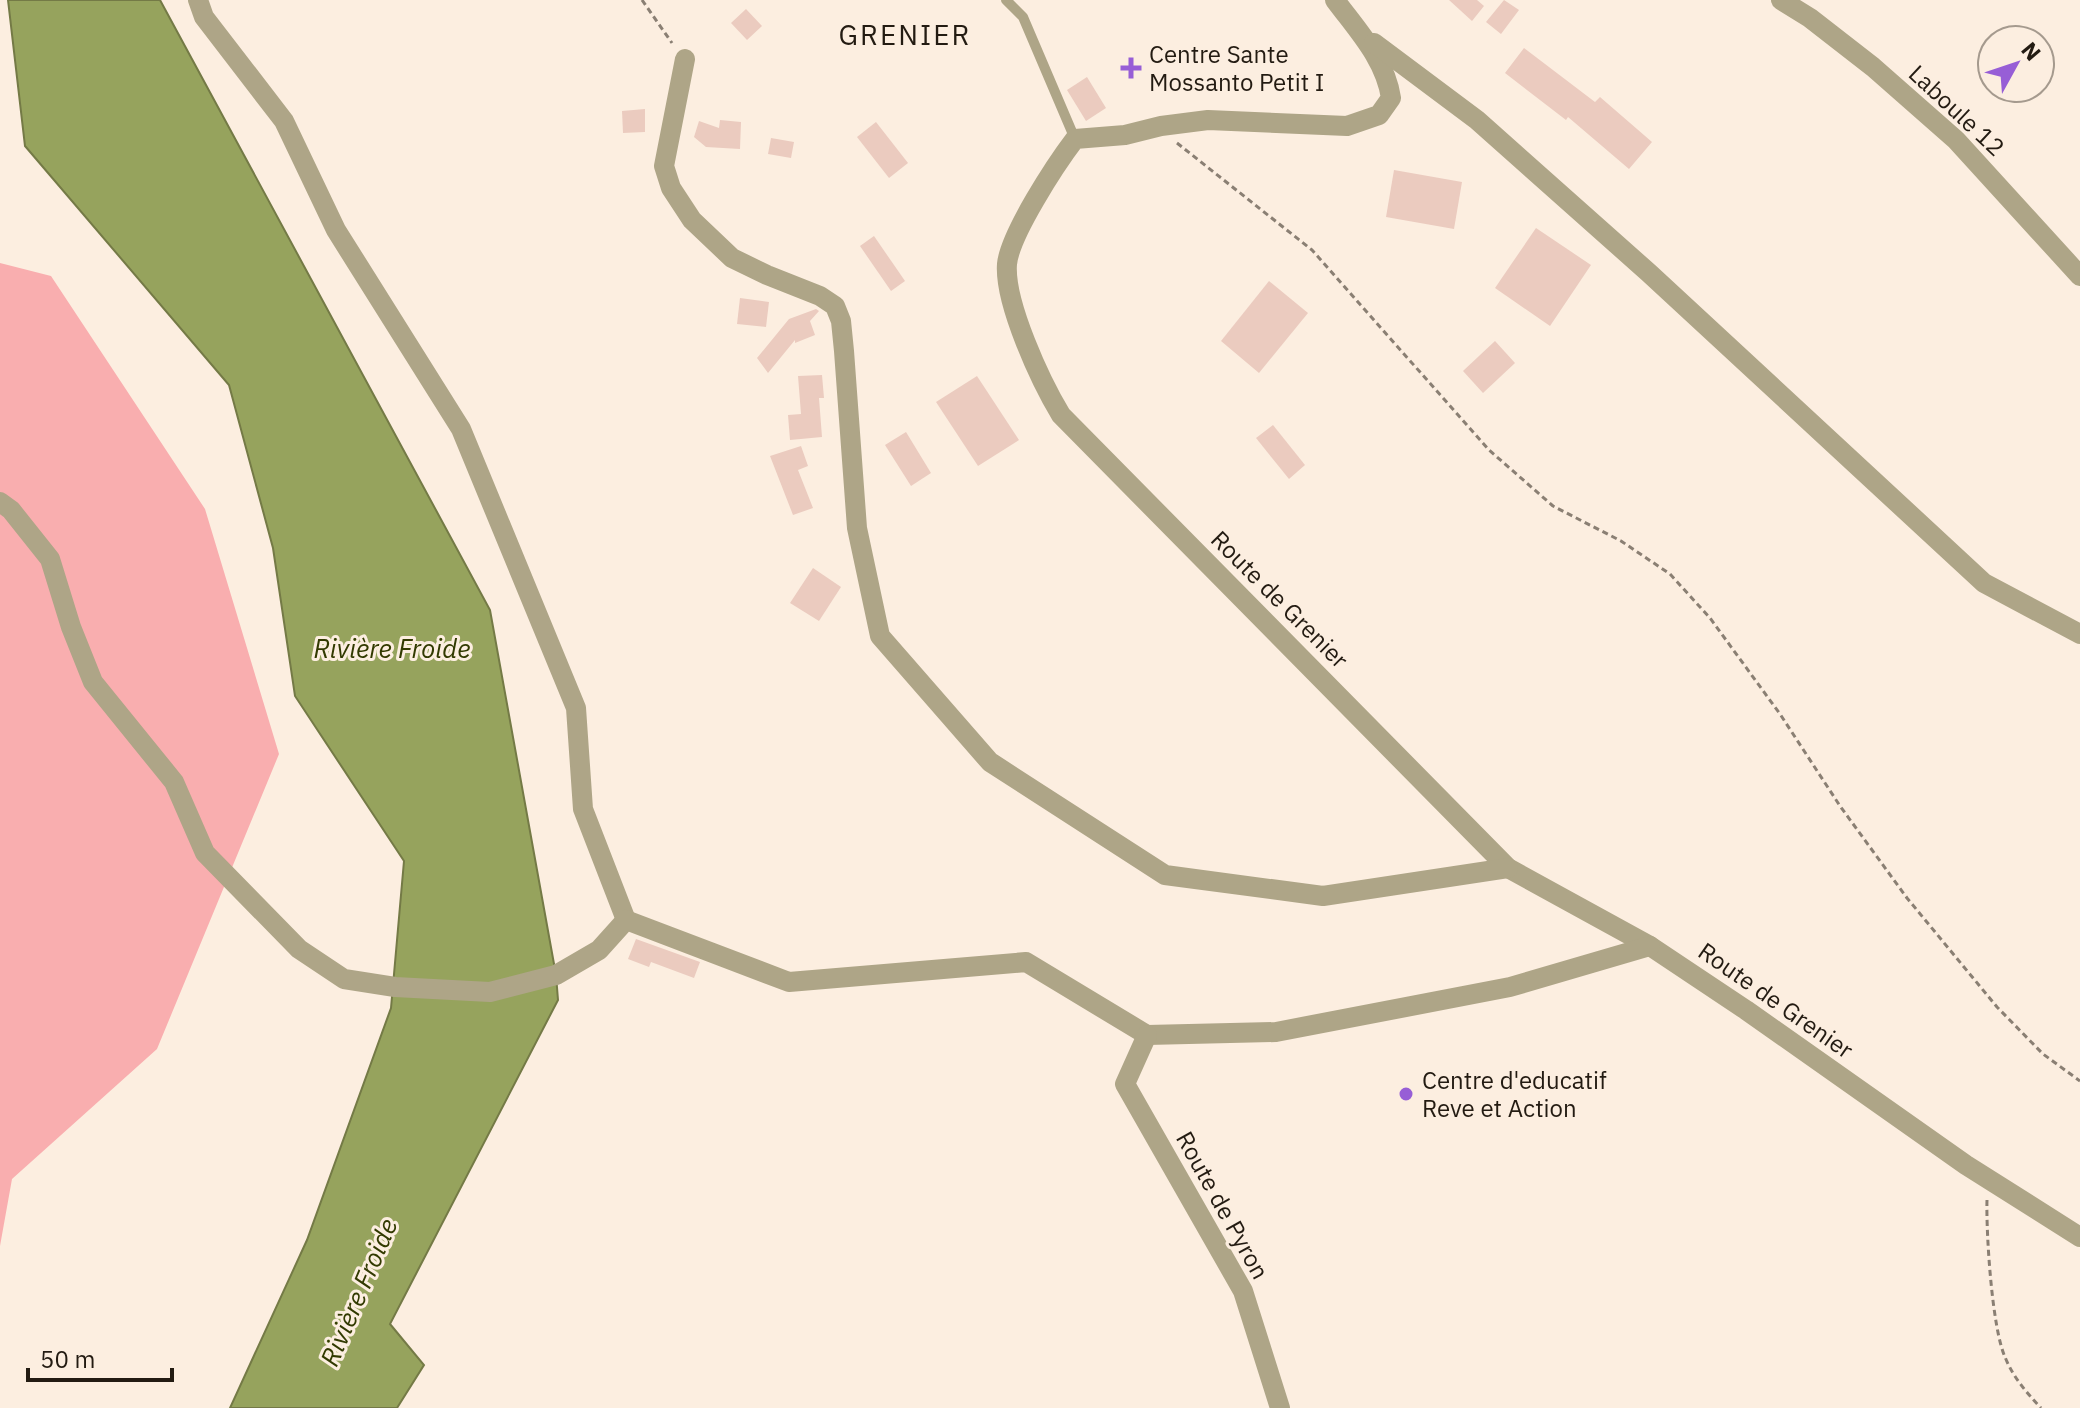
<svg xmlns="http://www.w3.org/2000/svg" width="2080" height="1408" viewBox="0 0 2080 1408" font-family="'IBM Plex Sans',sans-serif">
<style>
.green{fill:#f9aeaf}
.water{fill:#96a35d;stroke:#747a46;stroke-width:2}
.building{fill:#ebcbbf}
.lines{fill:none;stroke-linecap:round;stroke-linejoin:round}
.path{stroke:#8a7f73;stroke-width:3;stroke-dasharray:6 4;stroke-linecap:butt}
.lane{stroke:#aea587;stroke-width:10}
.street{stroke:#aea587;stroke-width:20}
.poi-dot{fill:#975ed6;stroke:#fceee0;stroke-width:3}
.labels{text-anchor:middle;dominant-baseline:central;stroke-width:6;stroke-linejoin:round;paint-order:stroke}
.poi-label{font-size:24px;fill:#231b12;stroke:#fceee0;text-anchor:start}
.street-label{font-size:24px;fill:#231b12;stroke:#fceee0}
.water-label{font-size:26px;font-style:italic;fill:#323a01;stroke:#fceee0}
.quarter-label{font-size:28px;letter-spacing:2px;fill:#231b12;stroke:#fceee0}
</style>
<rect width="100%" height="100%" fill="#fceee0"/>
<!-- green -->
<polygon class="green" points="0,263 51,276 205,509 279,754 157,1049 12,1179 0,1246"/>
<!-- water -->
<polygon class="water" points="8,0 160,0 490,610 556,975 558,1000 390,1324 424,1365 397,1408 230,1408 307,1240 391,1008 404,861 295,696 273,548 229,385 25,146"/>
<!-- building -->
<g class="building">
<polygon points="1449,0 1477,0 1484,6 1472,21"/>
<polygon points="1504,0 1519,10 1501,34 1486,22"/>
<polygon points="746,9 762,26 747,40 731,23"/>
<polygon points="1524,48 1595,102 1600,97 1652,142 1629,169 1568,117 1566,120 1505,73"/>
<polygon points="1087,77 1106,108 1086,121 1067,90"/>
<polygon points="645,109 645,132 623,133 622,111"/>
<polygon points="720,120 741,122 740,149 706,147 694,137 699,121 719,128"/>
<polygon points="876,122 908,163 889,178 857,137"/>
<polygon points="771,138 794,142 791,158 768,154"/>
<polygon points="1394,170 1462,182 1454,229 1386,217"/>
<polygon points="1536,228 1591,265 1550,326 1495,288"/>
<polygon points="874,236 905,281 891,291 860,246"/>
<polygon points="1269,281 1308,313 1259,373 1221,341"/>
<polygon points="740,298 769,302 766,327 737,324"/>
<polygon points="816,309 819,311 810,321 815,335 795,343 795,340 768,373 757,358 789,319"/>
<polygon points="1495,341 1515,363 1483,393 1463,371"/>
<polygon points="822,375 824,398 819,398 822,437 790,440 788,415 801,414 798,376"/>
<polygon points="977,376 1019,440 978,466 936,402"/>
<polygon points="1273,425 1305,465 1289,479 1256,438"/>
<polygon points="906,432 931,473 911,486 885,445"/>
<polygon points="801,446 808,466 798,470 813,508 793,515 770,456"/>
<polygon points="813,568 841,587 819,621 790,603"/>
<polygon points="636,939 700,962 694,978 651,962 649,967 628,959"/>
</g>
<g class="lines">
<!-- path -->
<g class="path">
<polyline points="642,0 672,43"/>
<polyline points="1177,143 1312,250 1489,450 1553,506 1621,541 1670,574 1710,618 1780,714 1840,806 1907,898 1997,1007 2043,1054 2080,1081"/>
<path d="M 1987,1200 C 1986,1233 1992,1328 2005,1357 C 2013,1377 2026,1392 2041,1408"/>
</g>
<!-- lane -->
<polyline class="lane" points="1006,0 1023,17 1075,139"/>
<!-- street -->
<g class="street">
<polyline points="198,0 204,17 284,121 336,230 461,429 576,708 583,809 626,920"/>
<path d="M 1335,0 C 1358,31 1385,59 1391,98 L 1379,115 L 1347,126 L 1208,120 L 1161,126 L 1125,135 L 1075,139 C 1056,164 1010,234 1007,264 C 1004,303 1041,382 1061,415 L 1508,868 L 1650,946 L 1746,1010 L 1966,1165 L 2080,1237"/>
<polyline points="1781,0 1810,18 1873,67 1956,140 2080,276"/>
<polyline points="1374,43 1477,120 1649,273 1984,583 2080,634"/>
<polyline points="685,59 664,166 671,188 692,220 732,258 767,275 820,296 835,306 841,321 844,351 857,528 880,636 990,762 1165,875 1323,896 1508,868"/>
<polyline points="0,502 11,510 50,559 71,627 93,682 174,782 205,853 299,949 344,979 395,987 490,992 556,975 599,950 626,920 789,982 1026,962 1147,1035 1276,1032 1510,987 1650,946"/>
<polyline points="1147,1035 1125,1084 1243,1291 1280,1408"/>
</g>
</g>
<!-- markers -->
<g class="poi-dot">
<path d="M1127 56h8v8h8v8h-8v8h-8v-8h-8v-8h8z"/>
<circle cx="1406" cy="1094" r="8"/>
</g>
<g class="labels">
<!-- poi labels -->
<g class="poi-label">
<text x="1149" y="54">Centre Sante<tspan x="1149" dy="28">Mossanto Petit I</tspan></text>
<text x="1422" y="1080">Centre d'educatif<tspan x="1422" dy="28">Reve et Action</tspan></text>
</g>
<!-- street labels -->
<g class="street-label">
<text transform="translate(1957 110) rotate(43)">Laboule 12</text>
<text transform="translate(1280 599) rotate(45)">Route de Grenier</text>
<text transform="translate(1776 1000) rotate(35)">Route de Grenier</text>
<text transform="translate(1223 1205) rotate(61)">Route de Pyron</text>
</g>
<!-- water labels -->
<g class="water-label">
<text x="392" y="648">Rivière Froide</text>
<text transform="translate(358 1292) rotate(-67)">Rivière Froide</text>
</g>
<!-- quarter labels -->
<g class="quarter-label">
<text x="905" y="34">GRENIER</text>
</g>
</g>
<!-- north arrow -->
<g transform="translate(2016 64) rotate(50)"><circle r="38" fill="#fceee0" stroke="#a59a8e" stroke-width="2"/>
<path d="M0-6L14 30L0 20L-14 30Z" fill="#975ed6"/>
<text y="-12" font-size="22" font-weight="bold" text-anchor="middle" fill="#231b12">N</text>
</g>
<!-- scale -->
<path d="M28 1368v12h144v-12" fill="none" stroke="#231b12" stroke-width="4"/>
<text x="40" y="1368" font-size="24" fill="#231b12" stroke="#fceee0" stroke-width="6" paint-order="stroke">50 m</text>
</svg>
